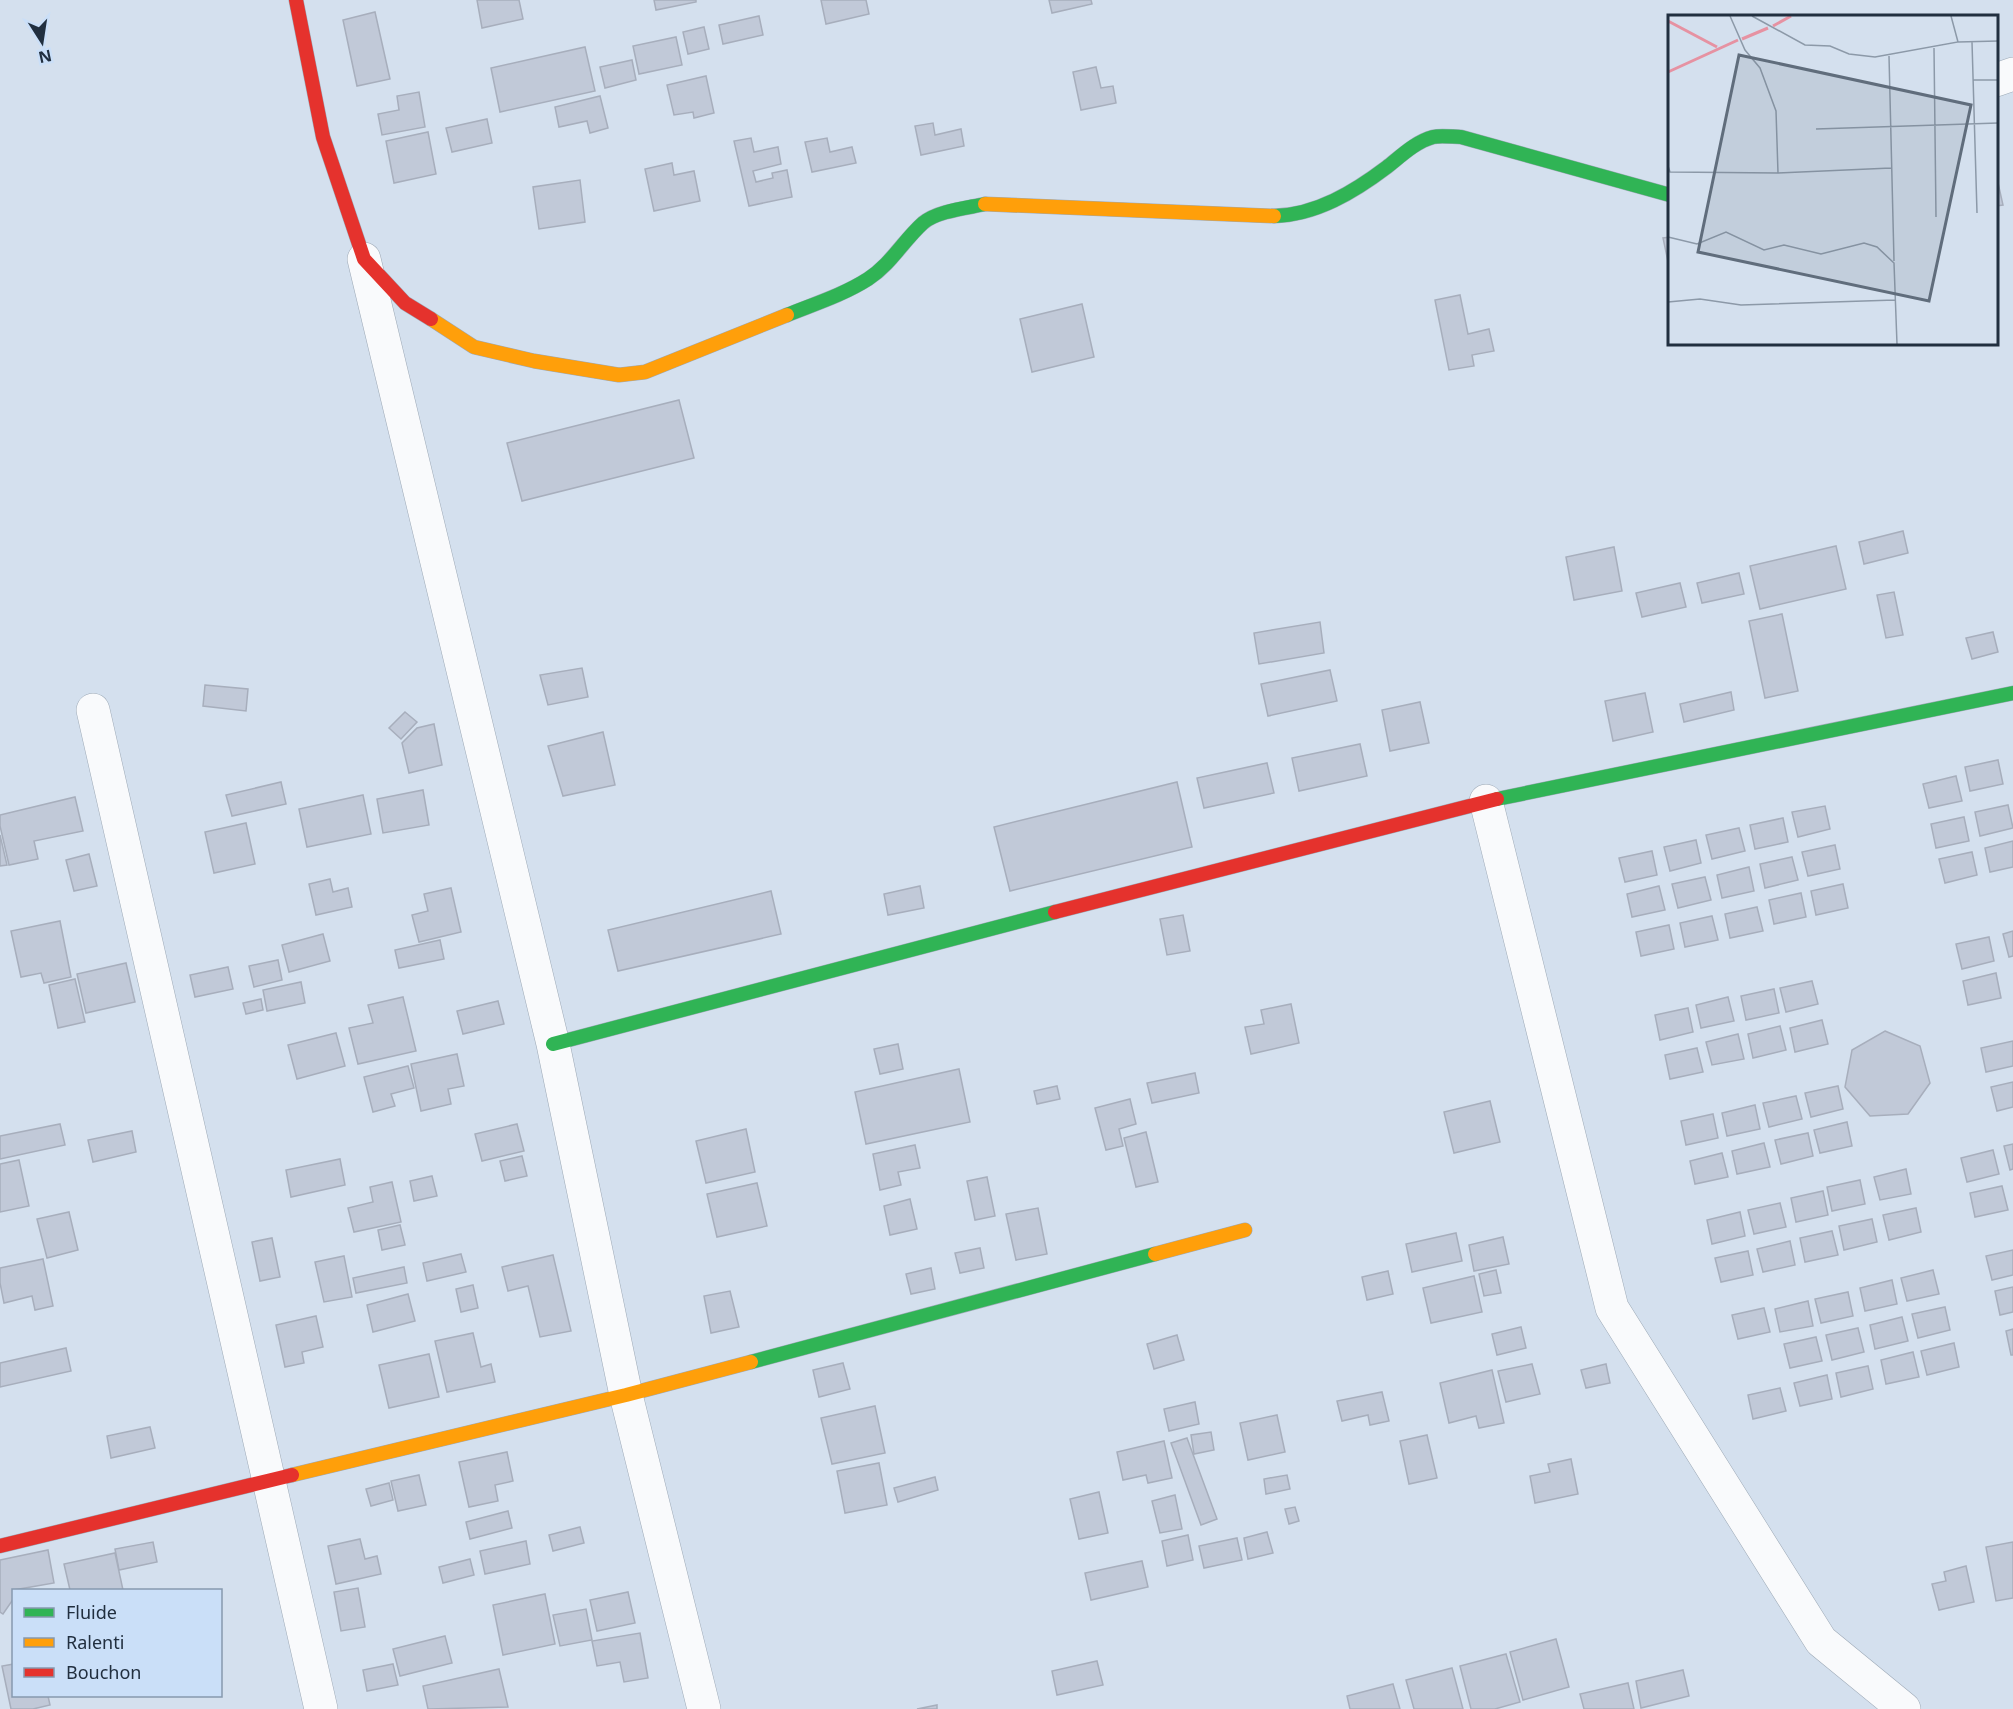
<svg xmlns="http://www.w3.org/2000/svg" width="2013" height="1709" viewBox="0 0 2013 1709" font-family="'Noto Sans',sans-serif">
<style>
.building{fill:#c1c9d8;stroke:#a7aebc;stroke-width:1.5}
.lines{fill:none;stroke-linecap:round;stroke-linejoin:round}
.street-casing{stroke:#9da9b6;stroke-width:34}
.fast-casing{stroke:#9da9b6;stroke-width:15}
.slow-casing{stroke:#9da9b6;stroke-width:15}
.jam-casing{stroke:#9da9b6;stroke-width:15}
.street{stroke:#f9fafc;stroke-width:33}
.fast{stroke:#30b455;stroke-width:14}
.slow{stroke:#ff9f0a;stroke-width:14}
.jam{stroke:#e5322d;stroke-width:14}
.inset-river{fill:none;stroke:#e692a2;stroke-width:3}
.inset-road{fill:none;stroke:#8c99a8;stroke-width:1.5}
.view{fill:#606d7c;fill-opacity:0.15;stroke:#606d7c;stroke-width:3}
.inset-edge{fill:none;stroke:#212f3f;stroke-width:3}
</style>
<rect width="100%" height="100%" fill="#d4e0ee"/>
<!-- building -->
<g class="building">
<polygon points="477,0 519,0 523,19 482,28"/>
<polygon points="654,0 696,0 696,2 656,10"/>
<polygon points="821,0 866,0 869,14 826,24"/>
<polygon points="1049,0 1091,0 1092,4 1052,13"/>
<polygon points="375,12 390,79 357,86 343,20"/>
<polygon points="759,16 763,35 723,44 719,25"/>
<polygon points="704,27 709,49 688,54 683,32"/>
<polygon points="676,37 682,65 639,74 633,46"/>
<polygon points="585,47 595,91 500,112 491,68"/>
<polygon points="632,60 636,80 605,88 600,67"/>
<polygon points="1096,67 1101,88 1113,86 1116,103 1081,110 1073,72"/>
<polygon points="706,76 714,113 694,118 693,112 674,115 667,85"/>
<polygon points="419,92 425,127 382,135 378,114 399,110 397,96"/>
<polygon points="600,96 608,128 590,133 587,121 559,127 555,107"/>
<polygon points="487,119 492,143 452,152 446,128"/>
<polygon points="933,123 935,135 961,129 964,146 921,155 915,126"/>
<polygon points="428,132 436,174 394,183 386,141"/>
<polygon points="751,138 754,152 778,147 781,164 753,171 756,182 773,178 772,173 787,170 792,197 749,206 734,141"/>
<polygon points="827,138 830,152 852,147 856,163 812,172 805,142"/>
<polygon points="672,163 674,175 694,171 700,201 654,211 645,169"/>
<polygon points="1996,174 2003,205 1996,206"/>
<polygon points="580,180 585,222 539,229 533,187"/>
<polygon points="1670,237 1670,271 1663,238"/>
<polygon points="1460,295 1468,334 1489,329 1494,351 1472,355 1474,366 1449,370 1435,300"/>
<polygon points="1082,304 1094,357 1032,372 1020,319"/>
<polygon points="679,400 694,458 522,501 507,443"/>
<polygon points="1903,531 1908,553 1864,564 1859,542"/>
<polygon points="1836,546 1846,589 1760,609 1750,566"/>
<polygon points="1614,547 1622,591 1574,600 1566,557"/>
<polygon points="1739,573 1744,594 1702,603 1697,583"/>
<polygon points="1680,583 1686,607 1642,617 1636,593"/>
<polygon points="1894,592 1903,635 1886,638 1877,595"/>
<polygon points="1782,614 1798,691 1765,698 1749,621"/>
<polygon points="1320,622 1324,653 1259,664 1254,633"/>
<polygon points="1993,632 1998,652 1972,659 1966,638"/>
<polygon points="582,668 588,697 548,705 540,675"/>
<polygon points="1330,670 1337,701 1268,716 1261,684"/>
<polygon points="205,685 248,689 246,711 203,706"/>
<polygon points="1731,692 1734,710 1684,722 1680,704"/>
<polygon points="1645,693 1653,732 1613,741 1605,701"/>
<polygon points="1420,702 1429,743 1390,751 1382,710"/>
<polygon points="405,712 417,722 401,739 389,728"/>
<polygon points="434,724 442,765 409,773 402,743 417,728"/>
<polygon points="603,732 615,785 563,796 548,746"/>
<polygon points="1360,744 1367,776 1299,791 1292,758"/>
<polygon points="1998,760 2003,784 1970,791 1965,767"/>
<polygon points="1267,763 1274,793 1204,808 1197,778"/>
<polygon points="1956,776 1962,801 1929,808 1923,784"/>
<polygon points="281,782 286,804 232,816 226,795"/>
<polygon points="1177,782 1192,847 1010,891 994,827"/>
<polygon points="423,790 429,825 383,833 377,799"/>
<polygon points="363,795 371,834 307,847 299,809"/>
<polygon points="75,797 83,831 34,841 38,859 9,865 0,826 0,815"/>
<polygon points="2008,805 2013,828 1980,836 1975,812"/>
<polygon points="1825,806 1830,829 1798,837 1792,812"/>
<polygon points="1964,817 1969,841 1936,848 1931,824"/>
<polygon points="1783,818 1788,842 1755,849 1750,825"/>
<polygon points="246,823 255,864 214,873 205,832"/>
<polygon points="1739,828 1745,851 1712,859 1706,835"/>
<polygon points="0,835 7,865 0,866"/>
<polygon points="1696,840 1701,863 1670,871 1664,847"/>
<polygon points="2013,841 2013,867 1990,872 1985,848"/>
<polygon points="1835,845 1840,869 1808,876 1802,852"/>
<polygon points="1652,851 1657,875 1625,882 1619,858"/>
<polygon points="1972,852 1977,875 1945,883 1939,859"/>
<polygon points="89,854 97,886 74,891 66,860"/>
<polygon points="1792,857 1798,880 1765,888 1760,864"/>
<polygon points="1749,867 1754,891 1722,898 1717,875"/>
<polygon points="1705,877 1711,900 1678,908 1672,884"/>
<polygon points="330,879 333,892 348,888 352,907 316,915 309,884"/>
<polygon points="1843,884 1848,908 1816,915 1811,891"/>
<polygon points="920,886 924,908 888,915 884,894"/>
<polygon points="1659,886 1665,910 1632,917 1627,894"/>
<polygon points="451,888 461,932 419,942 412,915 428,911 424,894"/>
<polygon points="771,891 781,934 618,971 608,930"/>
<polygon points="1801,893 1806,917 1774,924 1769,900"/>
<polygon points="1757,907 1763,931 1730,938 1725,914"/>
<polygon points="1183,915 1190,951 1167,955 1160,919"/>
<polygon points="1712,916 1718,940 1685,947 1680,923"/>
<polygon points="60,921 71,977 44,983 41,973 21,977 11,931"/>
<polygon points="1669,925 1674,949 1641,956 1636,932"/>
<polygon points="2013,931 2013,956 2009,957 2003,934"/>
<polygon points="323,934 330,961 289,972 282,945"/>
<polygon points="1989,937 1994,961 1962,969 1956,944"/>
<polygon points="440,940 444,959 399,968 395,950"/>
<polygon points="278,960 282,980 254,987 249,966"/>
<polygon points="126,963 135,1002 86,1013 77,974"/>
<polygon points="228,967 233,989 195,997 190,975"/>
<polygon points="1996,973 2001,998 1968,1005 1963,981"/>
<polygon points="75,979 85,1022 58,1028 49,985"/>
<polygon points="1812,981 1818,1004 1786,1012 1780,988"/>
<polygon points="301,982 305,1003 267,1011 263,990"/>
<polygon points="1774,989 1779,1013 1746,1020 1741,996"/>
<polygon points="403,997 416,1051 358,1064 349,1028 373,1023 368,1005"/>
<polygon points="1728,997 1734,1021 1701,1028 1696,1005"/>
<polygon points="261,999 263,1010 246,1014 243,1003"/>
<polygon points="498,1001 504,1024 463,1034 457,1011"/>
<polygon points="1291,1004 1299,1043 1251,1054 1245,1027 1264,1024 1261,1010"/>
<polygon points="1688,1008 1693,1032 1660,1040 1655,1015"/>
<polygon points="1822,1020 1828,1044 1795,1052 1790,1028"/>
<polygon points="1780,1026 1786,1050 1753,1058 1748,1034"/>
<polygon points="1885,1031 1920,1046 1930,1083 1908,1114 1870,1116 1845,1087 1852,1050"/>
<polygon points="336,1033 345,1066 297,1079 288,1045"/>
<polygon points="1738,1034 1744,1059 1712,1065 1706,1042"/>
<polygon points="2013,1041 2013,1066 1986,1072 1981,1048"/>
<polygon points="898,1044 903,1069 880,1074 874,1049"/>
<polygon points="1697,1048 1703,1072 1670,1079 1665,1055"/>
<polygon points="457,1054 464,1086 448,1089 451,1104 421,1111 411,1064"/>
<polygon points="408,1066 414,1088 391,1094 395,1106 373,1112 364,1077"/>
<polygon points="959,1069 970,1122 866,1144 855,1092"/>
<polygon points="1195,1073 1199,1093 1152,1103 1147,1083"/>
<polygon points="2013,1082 2013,1107 1997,1111 1991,1087"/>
<polygon points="1057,1086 1060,1099 1037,1104 1034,1091"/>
<polygon points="1838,1086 1843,1109 1811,1117 1805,1093"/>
<polygon points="1796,1096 1802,1119 1769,1127 1763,1103"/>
<polygon points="1130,1099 1136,1124 1119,1129 1123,1146 1106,1150 1095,1108"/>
<polygon points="1490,1101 1500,1142 1454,1153 1444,1112"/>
<polygon points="1755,1105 1760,1129 1727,1136 1722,1113"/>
<polygon points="1713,1114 1718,1138 1686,1145 1681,1121"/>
<polygon points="1847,1122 1852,1146 1820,1153 1814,1130"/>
<polygon points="60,1124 65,1145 0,1159 0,1136"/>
<polygon points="517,1124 524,1151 482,1161 475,1134"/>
<polygon points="746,1129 755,1172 706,1183 696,1141"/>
<polygon points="132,1131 136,1152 93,1162 88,1140"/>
<polygon points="1146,1132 1158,1182 1136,1187 1124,1138"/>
<polygon points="1808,1133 1813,1156 1781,1164 1775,1140"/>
<polygon points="1764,1143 1770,1167 1737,1174 1732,1151"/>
<polygon points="2013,1144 2013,1169 2010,1170 2004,1146"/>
<polygon points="915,1145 920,1168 898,1172 901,1185 880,1190 873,1154"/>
<polygon points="1993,1150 1999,1174 1967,1182 1961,1158"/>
<polygon points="1722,1153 1728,1177 1695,1184 1690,1161"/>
<polygon points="522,1156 527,1176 505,1181 500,1161"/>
<polygon points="340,1159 345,1185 291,1197 286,1170"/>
<polygon points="19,1160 29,1206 0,1212 0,1164"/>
<polygon points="1906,1169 1911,1194 1880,1200 1874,1177"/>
<polygon points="432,1176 437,1196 414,1201 410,1181"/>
<polygon points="987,1177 995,1216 975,1220 967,1181"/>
<polygon points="1860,1180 1865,1204 1832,1211 1827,1187"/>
<polygon points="392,1182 401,1222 354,1232 348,1208 373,1202 370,1187"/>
<polygon points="757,1183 767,1226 717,1237 707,1194"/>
<polygon points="2002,1186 2008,1210 1975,1217 1970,1193"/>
<polygon points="1823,1191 1828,1215 1796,1222 1791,1198"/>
<polygon points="910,1199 917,1229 890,1235 884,1206"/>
<polygon points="1780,1203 1786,1227 1754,1234 1748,1210"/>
<polygon points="1038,1208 1047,1254 1016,1260 1006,1214"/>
<polygon points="1916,1208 1921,1232 1889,1240 1883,1215"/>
<polygon points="69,1212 78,1250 47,1258 37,1219"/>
<polygon points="1740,1212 1745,1236 1712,1244 1707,1220"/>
<polygon points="1872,1219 1877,1242 1844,1250 1839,1226"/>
<polygon points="400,1225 405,1245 382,1250 378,1230"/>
<polygon points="1832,1231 1838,1255 1805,1262 1800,1238"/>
<polygon points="1456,1233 1462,1261 1412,1272 1406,1244"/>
<polygon points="1503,1237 1509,1264 1474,1271 1469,1245"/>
<polygon points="272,1238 280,1277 260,1281 252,1242"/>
<polygon points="1790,1241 1795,1265 1763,1272 1757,1249"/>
<polygon points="980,1248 984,1268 960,1273 955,1253"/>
<polygon points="2013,1250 2013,1275 1992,1280 1986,1256"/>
<polygon points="1748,1251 1753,1275 1721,1282 1715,1258"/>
<polygon points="461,1254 466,1272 427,1281 423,1263"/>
<polygon points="553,1255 571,1331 540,1337 528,1286 508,1291 502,1267"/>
<polygon points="344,1256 352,1297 324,1302 315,1262"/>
<polygon points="43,1259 53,1306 35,1310 32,1296 4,1303 0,1283 0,1268"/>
<polygon points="404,1267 407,1283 356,1293 353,1278"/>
<polygon points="931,1268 935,1289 911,1294 906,1274"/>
<polygon points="1496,1270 1501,1293 1484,1296 1479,1274"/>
<polygon points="1933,1270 1939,1294 1907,1301 1901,1278"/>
<polygon points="1388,1271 1393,1294 1367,1300 1362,1277"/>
<polygon points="1474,1276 1482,1312 1431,1323 1423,1288"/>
<polygon points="1892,1280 1897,1304 1865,1311 1860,1288"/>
<polygon points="473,1285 478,1308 461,1312 456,1289"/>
<polygon points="2013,1287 2013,1312 2000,1315 1995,1291"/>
<polygon points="730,1291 739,1327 711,1333 704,1296"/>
<polygon points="1848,1292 1853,1316 1821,1323 1815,1299"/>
<polygon points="408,1294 415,1321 373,1332 367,1305"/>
<polygon points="1808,1301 1813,1326 1780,1332 1775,1309"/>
<polygon points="1945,1307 1950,1330 1918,1338 1912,1314"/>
<polygon points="1764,1308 1770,1332 1738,1339 1732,1315"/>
<polygon points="316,1316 323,1347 302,1352 304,1363 285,1367 276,1325"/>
<polygon points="1902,1317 1908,1341 1875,1349 1870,1325"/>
<polygon points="1521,1327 1526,1348 1497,1355 1492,1334"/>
<polygon points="1858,1328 1864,1352 1832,1360 1826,1335"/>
<polygon points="2013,1329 2013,1355 2011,1355 2006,1331"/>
<polygon points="473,1333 481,1367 491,1364 495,1382 447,1392 435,1341"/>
<polygon points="1177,1335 1184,1360 1154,1369 1147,1344"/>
<polygon points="1816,1337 1822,1361 1790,1368 1784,1344"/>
<polygon points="1954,1343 1959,1367 1927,1375 1921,1351"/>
<polygon points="66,1348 71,1371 0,1387 0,1363"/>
<polygon points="1913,1352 1919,1377 1886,1384 1881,1360"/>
<polygon points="429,1354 439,1397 389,1408 379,1365"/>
<polygon points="843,1363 850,1389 819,1397 813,1370"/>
<polygon points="1532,1364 1540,1394 1506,1402 1498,1371"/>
<polygon points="1606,1364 1610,1383 1586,1388 1581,1370"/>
<polygon points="1868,1366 1873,1389 1841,1397 1836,1373"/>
<polygon points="1492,1370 1504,1423 1479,1428 1476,1416 1449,1423 1440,1383"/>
<polygon points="1827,1375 1832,1399 1800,1406 1794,1383"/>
<polygon points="1780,1388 1786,1411 1753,1419 1748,1395"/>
<polygon points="1382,1392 1389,1421 1370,1425 1368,1415 1342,1421 1337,1401"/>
<polygon points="1195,1402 1199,1424 1169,1431 1164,1409"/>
<polygon points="875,1406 885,1453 832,1464 821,1418"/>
<polygon points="1277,1415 1285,1452 1248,1460 1240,1423"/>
<polygon points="150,1427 155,1448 111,1458 107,1436"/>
<polygon points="1211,1432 1214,1450 1194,1454 1191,1435"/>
<polygon points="1427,1435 1437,1478 1409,1484 1400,1441"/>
<polygon points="1187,1438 1217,1519 1201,1525 1171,1443"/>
<polygon points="1164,1441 1172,1478 1148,1483 1146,1475 1123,1480 1117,1452"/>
<polygon points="507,1452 513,1481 495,1485 498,1501 469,1507 459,1462"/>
<polygon points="1571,1459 1578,1494 1535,1503 1530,1476 1550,1472 1548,1464"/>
<polygon points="879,1463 887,1505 845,1513 837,1471"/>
<polygon points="419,1475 426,1505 398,1511 391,1481"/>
<polygon points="1287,1475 1290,1489 1266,1494 1264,1479"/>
<polygon points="935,1477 938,1490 898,1502 894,1488"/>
<polygon points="389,1483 393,1500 371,1506 366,1489"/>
<polygon points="1099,1492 1108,1533 1079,1539 1070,1499"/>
<polygon points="1175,1495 1182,1529 1160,1533 1152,1501"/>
<polygon points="1295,1507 1299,1521 1289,1524 1285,1509"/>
<polygon points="508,1511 512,1528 470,1539 466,1522"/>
<polygon points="580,1527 584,1543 553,1551 549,1535"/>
<polygon points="1267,1532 1273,1553 1248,1559 1244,1538"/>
<polygon points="1188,1535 1193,1560 1167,1566 1162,1541"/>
<polygon points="1237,1538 1242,1560 1204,1568 1199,1546"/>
<polygon points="360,1539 365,1559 377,1556 381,1574 336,1584 328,1546"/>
<polygon points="526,1541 530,1564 485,1574 480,1551"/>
<polygon points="153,1542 157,1562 119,1570 115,1549"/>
<polygon points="2013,1542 2013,1598 1996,1601 1986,1547"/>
<polygon points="48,1550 54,1583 14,1590 14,1598 3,1614 0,1612 0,1560"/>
<polygon points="115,1553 123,1590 70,1590 64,1564"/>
<polygon points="470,1559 474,1575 443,1583 439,1567"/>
<polygon points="1142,1561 1148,1587 1091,1600 1085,1573"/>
<polygon points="1966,1566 1974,1602 1939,1610 1932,1584 1946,1581 1944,1572"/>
<polygon points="358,1588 365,1627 341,1631 334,1592"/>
<polygon points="628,1592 635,1623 597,1631 590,1600"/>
<polygon points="545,1594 555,1644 503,1655 493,1605"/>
<polygon points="586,1609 592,1640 560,1646 553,1615"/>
<polygon points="640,1633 648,1678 624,1682 620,1662 597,1666 592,1641"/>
<polygon points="445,1636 452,1663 400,1676 393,1649"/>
<polygon points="1556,1639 1569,1687 1523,1700 1510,1652"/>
<polygon points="1506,1654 1520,1702 1495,1709 1471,1709 1460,1666"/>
<polygon points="1097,1661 1103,1685 1057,1695 1052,1671"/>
<polygon points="14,1664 14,1696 48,1696 50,1705 33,1709 11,1709 2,1666"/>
<polygon points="393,1664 398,1685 367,1691 363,1670"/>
<polygon points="1452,1668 1463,1709 1414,1709 1406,1680"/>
<polygon points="499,1669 508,1707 428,1709 423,1686"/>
<polygon points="1683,1670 1689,1696 1641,1708 1636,1681"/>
<polygon points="1628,1683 1634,1709 1584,1709 1580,1694"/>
<polygon points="1393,1684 1400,1709 1350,1709 1347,1696"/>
<polygon points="937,1705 937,1709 917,1709"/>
</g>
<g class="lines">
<!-- street casing -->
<g class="street-casing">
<g id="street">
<polyline points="1996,80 2013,74"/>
<polyline points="364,259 553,1044 626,1395 704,1709"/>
<polyline points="93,710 321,1709"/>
<polyline points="1486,801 1612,1308 1821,1641 1904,1709"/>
</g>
</g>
<!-- fast casing -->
<g class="fast-casing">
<g id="fast">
<path d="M 1274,216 C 1316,215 1354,192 1387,167 C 1401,156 1415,142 1433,137 C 1441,135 1453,137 1461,137 L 1670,195"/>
<path d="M 787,315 C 814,304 843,295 868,279 C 891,264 903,241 923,223 C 937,211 967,208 985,204"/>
<polyline points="1497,799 2013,693"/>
<polyline points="553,1044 1055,912"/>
<polyline points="751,1362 1155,1254"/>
</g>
</g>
<!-- slow casing -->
<g class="slow-casing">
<g id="slow">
<polyline points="985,204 1274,216"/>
<polyline points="431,319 474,347 534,361 619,375 645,372 787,315"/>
<polyline points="1155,1254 1245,1230"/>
<polyline points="292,1475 626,1395 751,1362"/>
</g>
</g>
<!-- jam casing -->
<g class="jam-casing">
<g id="jam">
<polyline points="296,0 323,137 364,259 405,303 431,319"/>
<polyline points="1055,912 1497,799"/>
<polyline points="0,1546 292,1475"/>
</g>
</g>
<!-- street -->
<use href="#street" class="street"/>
<!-- fast -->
<use href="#fast" class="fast"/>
<!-- slow -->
<use href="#slow" class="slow"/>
<!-- jam -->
<use href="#jam" class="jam"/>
</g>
<!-- overview -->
<g transform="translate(1668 15)">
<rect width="330" height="330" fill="#d4e0ee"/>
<path class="inset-river" d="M 0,6 L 49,32M 105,11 L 123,1M 74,24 L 100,13M 0,57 L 70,25"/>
<path class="inset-road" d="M 62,1 L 77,35 L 92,53 L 108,96 L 110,158M 84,1 L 137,30 L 162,31 L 181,39 L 207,42 L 290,27 L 283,1M 290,27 L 330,26M 304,27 L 309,198M 266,33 L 268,202M 221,41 L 226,246M 305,65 L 330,65M 148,114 L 330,108M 0,151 L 2,157 L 110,158 L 223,153M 0,222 L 29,229 L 58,217 L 96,235 L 116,230 L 153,239 L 196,228 L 209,232 L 226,248 L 229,329M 0,287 L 32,284 L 73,290 L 227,285"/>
<path class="view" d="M 71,40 L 303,90 L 261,286 L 30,237 Z"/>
<rect width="330" height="330" class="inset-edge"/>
</g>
<!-- legend -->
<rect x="12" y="1589" width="210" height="108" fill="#cadff8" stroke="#8699ae" stroke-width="1.5"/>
<rect x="24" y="1608" width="30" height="9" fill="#30b455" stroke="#8699ae" stroke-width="1.5"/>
<text x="66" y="1619" font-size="18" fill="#212f3f">Fluide</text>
<rect x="24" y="1638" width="30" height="9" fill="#ff9f0a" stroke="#8699ae" stroke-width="1.5"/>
<text x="66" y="1649" font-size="18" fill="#212f3f">Ralenti</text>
<rect x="24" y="1668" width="30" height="9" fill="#e5322d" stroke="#8699ae" stroke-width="1.5"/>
<text x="66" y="1679" font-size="18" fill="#212f3f">Bouchon</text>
<!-- north arrow -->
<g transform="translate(42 42) rotate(168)" stroke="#cadff8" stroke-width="4.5" paint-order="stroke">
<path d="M0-4.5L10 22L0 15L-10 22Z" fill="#212f3f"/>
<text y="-9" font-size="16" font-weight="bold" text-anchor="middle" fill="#212f3f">N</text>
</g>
</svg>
